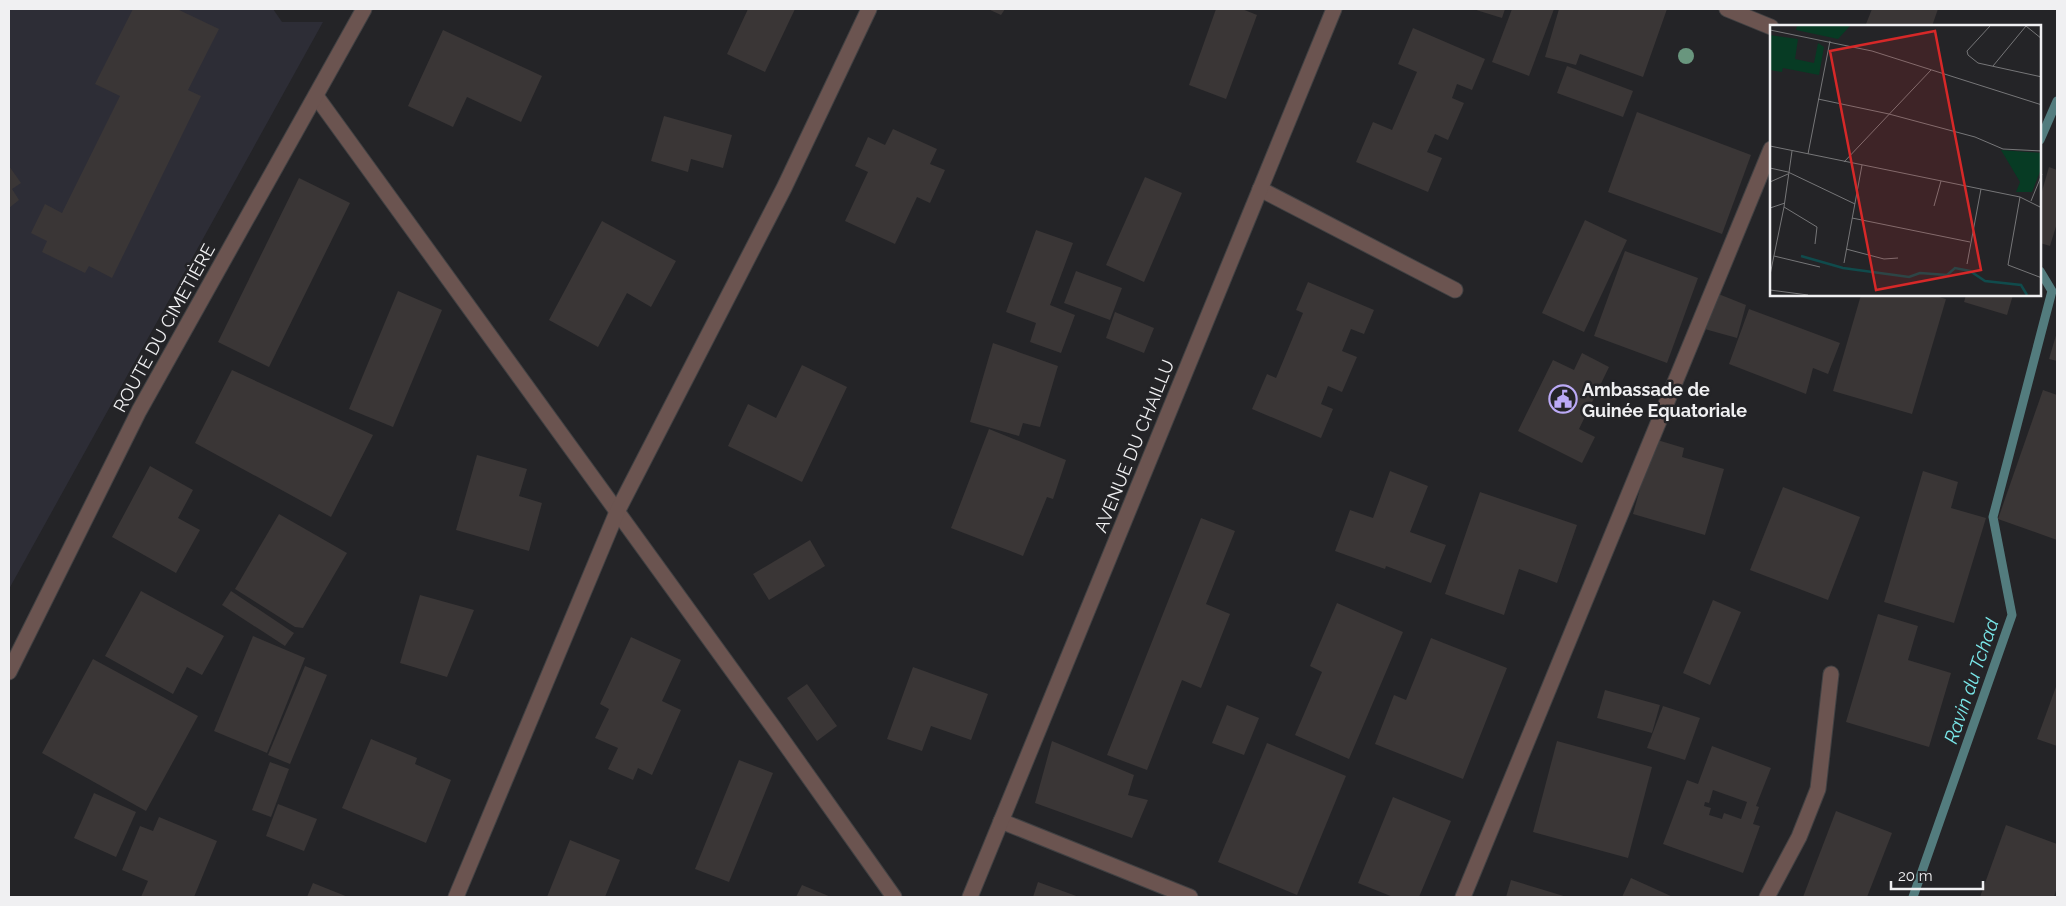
<svg xmlns="http://www.w3.org/2000/svg" width="2066" height="906" viewBox="0 0 2066 906" font-family="Raleway,sans-serif">
<style>
.built{fill:#2d2d36}
.lines{fill:none;stroke-linecap:round;stroke-linejoin:round}
.stream{stroke:#537c7e;stroke-width:9}
.building{fill:#3a3636;fill-rule:evenodd}
.minor-casing{stroke:#414143;stroke-width:17}
.minor{stroke:#6b5450;stroke-width:15}
.tree{fill:#69967e}
.labels{text-anchor:middle;dominant-baseline:central;stroke-width:5;stroke-linejoin:round;paint-order:stroke}
.street-label{font-size:18px;fill:#f0f0f2;stroke:#242427}
.poi-label{font-size:18px;font-weight:bold;fill:#f0f0f2;stroke:#242427;text-anchor:start}
.water-label{font-size:19px;font-style:italic;fill:#7ae9eb;stroke:#242427}
.inset-river{fill:none;stroke:#104b4c;stroke-width:2.5}
.inset-road{fill:none;stroke:#767678;stroke-width:1}
.view{fill:#d62828;fill-opacity:0.15;stroke:#d62828;stroke-width:2.5}
.inset-edge{fill:none;stroke:#f0f0f2;stroke-width:2.5}
</style>
<rect width="100%" height="100%" fill="#242427"/>
<!-- built -->
<polygon class="built" points="9,9 273,9 282,22 323,22 9,589"/>
<g class="lines">
<!-- stream -->
<g class="stream">
<polyline points="2040,140 2057,101"/>
<polyline points="1913,897 2012,615 1993,517 2052,291 2040,271"/>
</g>
</g>
<!-- building -->
<g class="building">
<polygon points="133,9 177,9 219,29 188,90 201,96 112,278 89,266 85,273 42,252 47,241 31,233 45,204 62,213 120,96 95,84"/>
<polygon points="748,9 795,9 765,72 727,54"/>
<polygon points="988,9 1005,9 1001,15"/>
<polygon points="1216,9 1242,9 1257,15 1226,99 1189,85"/>
<polygon points="1473,9 1505,9 1502,18"/>
<polygon points="1512,9 1554,9 1529,76 1492,62"/>
<polygon points="1559,9 1667,9 1643,77 1580,54 1576,65 1545,57"/>
<polygon points="1872,9 1938,9 1932,26 1873,26 1866,24"/>
<polygon points="1413,28 1485,59 1472,90 1457,84 1452,98 1464,103 1448,140 1435,134 1427,152 1442,158 1428,192 1356,162 1373,122 1392,130 1417,72 1398,64"/>
<polygon points="443,30 542,76 521,122 467,97 453,127 408,106"/>
<polygon points="1567,66 1633,91 1623,117 1557,93"/>
<polygon points="1637,112 1751,155 1722,234 1608,192"/>
<polygon points="664,116 732,135 723,168 691,159 688,172 651,161"/>
<polygon points="893,129 937,149 930,164 945,170 930,203 917,197 895,244 845,221 868,172 855,166 868,137 885,145"/>
<polygon points="9,166 21,183 12,189 19,200 9,208"/>
<polygon points="2049,167 2057,170 2057,223 2050,246 2040,243 2040,198"/>
<polygon points="1145,177 1182,193 1144,282 1106,265"/>
<polygon points="299,178 350,203 269,367 218,342"/>
<polygon points="1585,220 1627,240 1584,332 1542,313"/>
<polygon points="602,221 676,261 651,307 627,293 598,347 549,320"/>
<polygon points="1036,230 1073,243 1050,305 1075,315 1061,353 1030,342 1036,323 1006,312"/>
<polygon points="1625,251 1698,278 1667,363 1594,336"/>
<polygon points="1076,271 1122,288 1110,320 1064,303"/>
<polygon points="1308,282 1374,310 1364,334 1351,329 1342,351 1357,357 1342,392 1328,386 1321,404 1333,409 1321,438 1252,409 1267,374 1276,378 1303,313 1296,310"/>
<polygon points="398,291 442,310 393,427 349,409"/>
<polygon points="1716,293 1746,305 1737,338 1701,328"/>
<polygon points="1861,295 1932,295 1946,299 1912,414 1833,391"/>
<polygon points="1966,295 2013,295 2007,315 1964,302"/>
<polygon points="1749,309 1840,343 1828,374 1813,368 1806,394 1729,364"/>
<polygon points="1115,312 1154,328 1144,353 1106,338"/>
<polygon points="2057,332 2057,361 2049,359"/>
<polygon points="993,343 1058,366 1040,427 1023,423 1019,436 970,422"/>
<polygon points="1582,353 1609,367 1579,429 1595,437 1582,463 1518,431 1553,360 1574,370"/>
<polygon points="802,365 847,387 802,482 728,446 748,404 776,418"/>
<polygon points="232,370 373,435 331,517 195,443"/>
<polygon points="2043,390 2057,395 2057,540 1998,519"/>
<polygon points="989,429 1066,460 1053,499 1047,497 1023,556 951,528"/>
<polygon points="1654,439 1684,448 1682,457 1724,469 1705,535 1633,514"/>
<polygon points="477,455 527,469 519,496 542,503 529,551 456,530"/>
<polygon points="150,466 193,490 178,518 200,530 176,573 112,537"/>
<polygon points="1390,471 1428,486 1410,532 1446,545 1431,583 1386,566 1385,569 1335,551 1350,510 1373,518"/>
<polygon points="1923,471 1958,482 1951,508 1986,518 1954,623 1884,602"/>
<polygon points="1783,487 1860,517 1828,600 1750,570"/>
<polygon points="1480,492 1577,525 1557,583 1519,569 1504,615 1445,594"/>
<polygon points="279,514 347,553 303,628 295,627 235,589"/>
<polygon points="1201,518 1235,531 1206,604 1230,614 1201,688 1182,680 1147,770 1107,755"/>
<polygon points="810,540 825,566 769,600 753,574"/>
<polygon points="141,591 224,636 202,675 187,667 173,694 105,656"/>
<polygon points="231,591 294,633 285,646 222,605"/>
<polygon points="420,595 474,610 447,677 400,663"/>
<polygon points="1713,600 1741,612 1710,685 1683,673"/>
<polygon points="1337,603 1403,632 1349,759 1295,735 1322,672 1310,666"/>
<polygon points="1878,614 1918,626 1908,660 1951,673 1929,747 1846,722"/>
<polygon points="253,636 305,658 267,753 214,731"/>
<polygon points="631,637 681,660 662,701 681,710 652,775 638,768 633,780 608,769 618,748 595,738 609,709 600,704"/>
<polygon points="1431,638 1507,668 1463,779 1375,744 1394,695 1406,700"/>
<polygon points="93,659 198,716 146,811 42,753"/>
<polygon points="305,666 327,675 290,764 268,755"/>
<polygon points="913,667 988,694 971,740 931,726 922,751 887,739"/>
<polygon points="807,684 837,726 817,741 787,698"/>
<polygon points="2057,684 2057,746 2037,739"/>
<polygon points="1605,690 1660,705 1652,733 1597,718"/>
<polygon points="1227,705 1259,718 1244,755 1212,743"/>
<polygon points="1663,706 1700,718 1685,760 1647,748"/>
<polygon points="371,739 417,758 415,764 451,780 426,843 342,808"/>
<polygon points="1052,741 1134,775 1128,795 1148,800 1132,838 1035,803"/>
<polygon points="1557,741 1652,767 1628,858 1533,832"/>
<polygon points="1267,743 1346,776 1297,895 1218,862"/>
<path d="M 1712,746 L 1771,768 L 1756,806 L 1759,807 L 1753,824 L 1760,826 L 1743,873 L 1663,844 L 1687,780 L 1698,784 ZM 1713,790 L 1747,802 L 1741,819 L 1724,813 L 1722,819 L 1709,815 L 1711,808 L 1704,806 L 1705,802 L 1709,803 Z"/>
<polygon points="739,760 773,773 729,882 695,869"/>
<polygon points="270,762 289,769 271,817 252,810"/>
<polygon points="94,793 136,812 116,857 74,838"/>
<polygon points="1393,797 1451,821 1419,897 1393,897 1358,883"/>
<polygon points="278,804 317,819 304,851 266,836"/>
<polygon points="1836,811 1892,833 1867,897 1803,897"/>
<polygon points="159,817 217,841 194,897 141,897 148,881 122,870 140,826 153,831"/>
<polygon points="2006,825 2057,844 2057,887 2054,897 1980,897"/>
<polygon points="570,840 620,860 605,897 547,897"/>
<polygon points="1631,878 1673,897 1622,897"/>
<polygon points="1511,880 1567,897 1506,897"/>
<polygon points="1038,882 1079,897 1033,897"/>
<polygon points="313,883 348,897 307,897"/>
<polygon points="802,885 831,897 796,897"/>
</g>
<g class="lines">
<!-- minor casing -->
<g class="minor-casing">
<g id="minor">
<polyline points="1727,9 1771,27"/>
<polyline points="316,96 774,728 894,897"/>
<polyline points="1260,189 1455,290"/>
<polyline points="9,672 139,411 364,9"/>
<polyline points="1001,821 1190,897"/>
<polyline points="456,897 617,512 784,188 869,9"/>
<polyline points="970,897 1334,9"/>
<polyline points="1463,897 1771,149"/>
<polyline points="1767,897 1799,837 1818,789 1831,674"/>
</g>
</g>
<!-- minor -->
<use href="#minor" class="minor"/>
</g>
<!-- trees -->
<circle class="tree" cx="1686" cy="56" r="8"/>
<!-- icons -->
<defs>
<g id="civic-ring" transform="scale(1.4375)"><circle r="9.5" fill="#242427" stroke="#bbaaf6" stroke-width="1.5"/><path d="M-.6-6.5H3V-4.5H.6V-3L4-1V1h2V6H-6V1h2V-1L-.6-3ZM-1.2 2.5V6h2.4V2.5Z" fill="#bbaaf6"/></g>
</defs>
<g fill-rule="evenodd">
<use href="#civic-ring" x="1563" y="399"/>
</g>
<g class="labels">
<!-- street labels -->
<g class="street-label">
<text transform="translate(164 328) rotate(-61)">ROUTE DU CIMETIÈRE</text>
<text transform="translate(1134 446) rotate(-68)">AVENUE DU CHAILLU</text>
</g>
<!-- poi labels -->
<g class="poi-label">
<text x="1582" y="389">Ambassade de<tspan x="1582" dy="21">Guinée Equatoriale</tspan></text>
</g>
<!-- water labels -->
<g class="water-label">
<text transform="translate(1971 681) rotate(-71)">Ravin du Tchad</text>
</g>
</g>
<!-- overview -->
<g transform="translate(1770 25)">
<rect width="271" height="271" fill="#242427"/>
<path d="M 27,1 L 80,1 L 68,14 L 26,5 ZM 0,10 L 28,14 L 25,34 L 44,38 L 48,18 L 54,22 L 49,50 L 13,43 L 12,47 L 0,45 ZM 231,125 L 271,128 L 271,144 L 262,167 L 246,167 L 250,157 Z" fill="#073b24"/>
<path class="inset-river" d="M 31,231 L 73,243 L 139,252 L 150,248 L 177,250 L 185,243 L 200,246 L 215,256 L 251,260 L 257,270"/>
<path class="inset-road" d="M 220,1 L 197,26 L 198,30 L 208,38 L 272,52M 256,1 L 272,14M 0,5 L 102,26 L 272,80M 223,41 L 256,1M 48,74 L 119,89 L 205,112 L 233,124 L 272,126M 0,121 L 250,172 L 272,183M 38,129 L 60,16M 74,137 L 161,45M 0,143 L 18,147 L 85,179M 0,157 L 18,149M 250,172 L 238,240 L 272,253M 261,176 L 272,149M 164,181 L 171,156M 14,182 L 47,202 L 45,219M 0,183 L 15,178M 82,193 L 200,217M 76,224 L 114,234 L 128,233M 4,231 L 50,242M 74,238 L 92,140M 197,239 L 211,164M 0,250 L 14,182 L 22,126M 0,265 L 38,270"/>
<path class="view" d="M 165,6 L 211,245 L 106,265 L 60,26 Z"/>
<rect width="271" height="271" class="inset-edge"/>
</g>
<!-- border -->
<rect width="2066" height="906" fill="none" stroke="#f0f0f2" stroke-width="20"/>
<!-- scale -->
<path d="M1891 881v8h92v-8" fill="none" stroke="#f0f0f2" stroke-width="2.5"/>
<text x="1898" y="881" font-size="15" fill="#f0f0f2" stroke="#242427" stroke-width="4" paint-order="stroke">20 m</text>
</svg>
